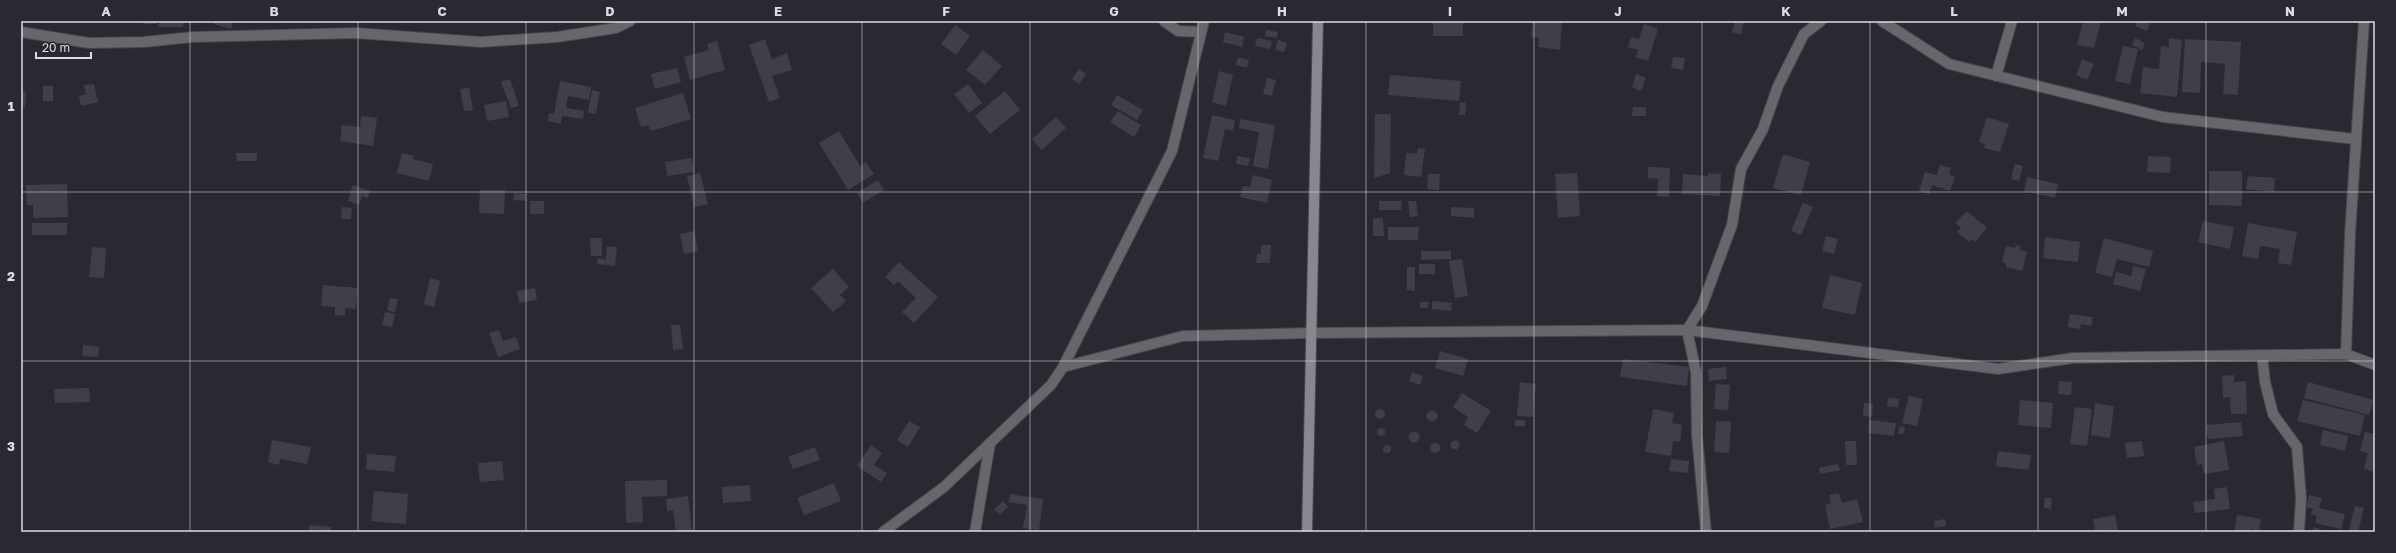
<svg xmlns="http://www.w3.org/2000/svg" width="2396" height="553" viewBox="0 0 2396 553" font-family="'Golos Text',sans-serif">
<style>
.building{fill:#403f49}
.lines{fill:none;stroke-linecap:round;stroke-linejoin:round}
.street-casing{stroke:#46464e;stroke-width:12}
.secondary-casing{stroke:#46464e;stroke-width:12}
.street{stroke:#66666b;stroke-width:10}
.secondary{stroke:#88878e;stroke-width:10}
.grid{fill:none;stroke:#dcdce1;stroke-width:1;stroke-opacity:0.55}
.neatline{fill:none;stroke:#dcdce1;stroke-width:1.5}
.grid-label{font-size:13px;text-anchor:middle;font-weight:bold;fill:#dcdce1}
</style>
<rect width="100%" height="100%" fill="#2a2932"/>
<!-- building -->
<g class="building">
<rect x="143" y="21" width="13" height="3"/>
<polygon points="159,21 184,21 183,27 158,27"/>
<polygon points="214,21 233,21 231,29 214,24"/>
<rect x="1433" y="21" width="30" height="15"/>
<polygon points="1533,21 1562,21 1560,50 1538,47 1539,38 1531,37"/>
<polygon points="1735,21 1744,21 1741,35 1732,32"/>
<polygon points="2083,21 2101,21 2094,48 2077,45"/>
<polygon points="2137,21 2150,23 2147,31 2135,26"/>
<polygon points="1644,24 1658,29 1648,61 1636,57 1638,50 1628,47 1631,37 1639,39"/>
<polygon points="955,25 970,36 956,55 941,44"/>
<polygon points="1266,30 1278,32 1277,38 1265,36"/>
<polygon points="1225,32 1244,37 1242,47 1223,42"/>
<polygon points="1257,38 1272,41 1270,49 1255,46"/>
<polygon points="2135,38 2145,43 2142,50 2132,45"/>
<polygon points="2169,38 2182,40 2177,97 2140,93 2143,67 2159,69 2161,46 2169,47"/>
<polygon points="765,39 772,59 787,53 792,70 772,76 780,98 769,102 749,45"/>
<polygon points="2185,39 2241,42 2238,95 2223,94 2225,64 2201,62 2200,93 2182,92"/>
<polygon points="1278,40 1287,43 1284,52 1275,50"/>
<polygon points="717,41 725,70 690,80 684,57 709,50 707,44"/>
<polygon points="2123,46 2138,49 2130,84 2115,81"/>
<polygon points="983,50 1002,66 985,85 966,70"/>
<polygon points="1238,57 1249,60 1247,68 1236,65"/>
<polygon points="1673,57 1685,58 1683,70 1671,68"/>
<polygon points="2082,59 2094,64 2087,80 2076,75"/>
<polygon points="677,68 681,82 655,89 651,74"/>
<polygon points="1079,69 1086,74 1079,84 1072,79"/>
<polygon points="1219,71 1233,75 1226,106 1212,102"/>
<polygon points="1636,74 1646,78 1641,91 1632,87"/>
<polygon points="1390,75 1461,81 1459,101 1388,95"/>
<polygon points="1267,78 1276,80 1272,96 1263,94"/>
<polygon points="510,79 519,106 511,108 501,82"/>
<polygon points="560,81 591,87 589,100 568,96 566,108 584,111 583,119 562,116 561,124 548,121 549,113 554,114"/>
<polygon points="94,84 98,102 81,106 79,96 86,94 84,85"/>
<polygon points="968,84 982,103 969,113 954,94"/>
<rect x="43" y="86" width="10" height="15"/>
<polygon points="469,88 473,110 464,111 460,89"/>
<polygon points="592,90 600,92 596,114 588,113"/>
<polygon points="21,91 26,92 25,107 21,107"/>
<polygon points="1005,91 1020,110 990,134 975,116"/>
<polygon points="683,93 691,119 651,131 649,125 641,127 635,108"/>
<polygon points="1117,95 1143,110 1137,120 1111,105"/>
<polygon points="506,101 509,117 487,121 484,105"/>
<polygon points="1460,102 1466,103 1465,115 1459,115"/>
<polygon points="1633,107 1646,107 1646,116 1632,116"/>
<polygon points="1118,111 1141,125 1134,137 1110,122"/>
<polygon points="1375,114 1391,114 1390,173 1374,178"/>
<polygon points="1212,115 1235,120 1233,131 1225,129 1218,161 1203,158"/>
<polygon points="361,116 377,118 373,146 340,141 342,125 360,127"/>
<polygon points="1056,117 1066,128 1042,150 1032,139"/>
<polygon points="1987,117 2009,124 2000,152 1984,148 1985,144 1979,142"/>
<polygon points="1240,119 1275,125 1268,169 1253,166 1259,132 1239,128"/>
<polygon points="839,131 860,166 866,162 874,174 848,190 819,143"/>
<polygon points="1418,148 1425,149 1421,177 1404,175 1406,153 1417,154"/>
<polygon points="236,153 257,153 257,161 237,161"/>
<polygon points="402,153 414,156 413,159 433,164 429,181 397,173"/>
<polygon points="1783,154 1810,162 1801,195 1773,188"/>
<polygon points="1237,156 1250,158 1248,166 1236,164"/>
<polygon points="2148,156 2171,157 2170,173 2147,172"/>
<polygon points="692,158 694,172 667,176 665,162"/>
<polygon points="2015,164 2023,166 2019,181 2011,179"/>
<polygon points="1940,165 1951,168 1949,175 1955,176 1950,191 1932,185 1929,194 1919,191 1925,172 1937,175"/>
<polygon points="1648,167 1670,168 1669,197 1657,196 1658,179 1648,178"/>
<polygon points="2209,171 2242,171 2242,206 2209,205"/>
<polygon points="700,173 708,204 694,207 687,176"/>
<polygon points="1577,173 1580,216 1558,218 1555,174"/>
<polygon points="1708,173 1721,174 1720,196 1682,194 1683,174 1708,176"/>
<polygon points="1428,174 1440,174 1439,190 1427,189"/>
<polygon points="1253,175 1272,180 1267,203 1240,197 1243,186 1250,187"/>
<polygon points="2248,176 2275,178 2274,192 2246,189"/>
<polygon points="2027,177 2058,184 2055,198 2024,191"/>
<polygon points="878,180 884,190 863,203 857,193"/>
<polygon points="67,184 68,217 33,218 33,205 27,205 26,185"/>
<polygon points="353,185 370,191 368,198 362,196 359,205 348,201"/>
<polygon points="480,190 505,190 504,214 479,213"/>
<polygon points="514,193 526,194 526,201 513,200"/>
<rect x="530" y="201" width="14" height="13"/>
<polygon points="1379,201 1402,201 1401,210 1379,210"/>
<polygon points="1408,201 1416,201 1418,216 1410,217"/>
<polygon points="1803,203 1813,207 1801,235 1791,231"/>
<polygon points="342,207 352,208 351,219 341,219"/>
<polygon points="1451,207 1474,208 1474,218 1451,216"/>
<polygon points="1967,211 1987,228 1975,242 1971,239 1969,242 1957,232 1961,228 1955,223"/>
<polygon points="1373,218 1383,218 1384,236 1373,236"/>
<polygon points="2203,221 2234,227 2230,249 2198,242"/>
<rect x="32" y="223" width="35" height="12"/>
<polygon points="2248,223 2297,232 2291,265 2278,263 2280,249 2260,246 2258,259 2242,256"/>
<polygon points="1388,227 1419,227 1418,240 1388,240"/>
<polygon points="694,231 698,251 684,254 680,234"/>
<polygon points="1826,236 1838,239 1834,254 1822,251"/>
<polygon points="2045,237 2080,242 2078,262 2043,258"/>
<polygon points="590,238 602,238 602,256 591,256"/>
<polygon points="2104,238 2153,251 2149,267 2117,259 2112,277 2095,273"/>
<polygon points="1261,245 1271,245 1270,263 1256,263 1257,254 1261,254"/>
<polygon points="2016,245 2021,246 2020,250 2027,252 2022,271 2006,267 2006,263 2002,262 2006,246 2015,248"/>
<polygon points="607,246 617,247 615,266 597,264 598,258 606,260"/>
<polygon points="92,247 106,248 104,278 89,277"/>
<polygon points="1421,251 1451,251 1451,259 1421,260"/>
<polygon points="1462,259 1468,296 1455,298 1449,261"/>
<polygon points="899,262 938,297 914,323 902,312 916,298 898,281 894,285 885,277"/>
<rect x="1419" y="264" width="16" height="10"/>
<polygon points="2133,266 2146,269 2140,291 2113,284 2116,272 2131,276"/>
<polygon points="1407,267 1415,267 1415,291 1407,290"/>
<polygon points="833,269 849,287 840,295 846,301 833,312 811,288"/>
<polygon points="1830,275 1862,283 1855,315 1822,308"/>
<polygon points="430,278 440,281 434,307 424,304"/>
<polygon points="323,285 358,288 356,309 345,308 345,316 335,315 335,307 321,306"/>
<polygon points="535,288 537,300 519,303 517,291"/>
<polygon points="390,298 398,299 395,312 387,310"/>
<polygon points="1432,301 1452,303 1451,311 1432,309"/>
<polygon points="1420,302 1429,302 1428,308 1420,308"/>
<polygon points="385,312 395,314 392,327 382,325"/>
<polygon points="2070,314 2093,317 2091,326 2081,324 2080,329 2068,327"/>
<polygon points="671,325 680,325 683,349 673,350"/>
<polygon points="499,330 503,341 516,337 520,349 498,357 489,333"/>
<polygon points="83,345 99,347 98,357 82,356"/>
<polygon points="1440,351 1468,359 1463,376 1435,368"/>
<polygon points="1623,359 1689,367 1687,386 1620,377"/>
<polygon points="1726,367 1727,379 1709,381 1708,369"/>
<polygon points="1412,372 1423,376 1420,385 1409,381"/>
<polygon points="2234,375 2234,382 2246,381 2247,414 2231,414 2230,397 2223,398 2222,376"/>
<polygon points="2059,381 2072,382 2071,395 2058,394"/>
<polygon points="1520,382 1536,384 1533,417 1517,416"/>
<polygon points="2308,382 2374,400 2369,415 2304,398"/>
<polygon points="1716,384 1730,385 1728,410 1714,409"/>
<polygon points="89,388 90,402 55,403 54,389"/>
<polygon points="1462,393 1491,411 1477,433 1464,425 1468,417 1453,407"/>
<polygon points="1909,396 1923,399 1917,426 1902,423"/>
<polygon points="1888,398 1899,399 1898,407 1887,406"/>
<polygon points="2020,400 2053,403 2051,428 2018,425"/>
<polygon points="2303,400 2365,415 2360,436 2297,421"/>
<polygon points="1864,403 1873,404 1872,417 1863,416"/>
<polygon points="2095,403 2114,406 2110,438 2091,435"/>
<polygon points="2075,407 2092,409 2087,446 2070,444"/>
<circle cx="1380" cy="414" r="5"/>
<polygon points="1653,409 1674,413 1672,423 1682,425 1680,442 1673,441 1671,456 1645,452"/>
<circle cx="1432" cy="416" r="5.5"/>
<rect x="1515" y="420" width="10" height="6"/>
<polygon points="1869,420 1896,423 1894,436 1868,433"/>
<polygon points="909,421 920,427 908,447 897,440"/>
<polygon points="1716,421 1731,422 1729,453 1714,452"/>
<polygon points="2241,422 2243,436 2208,439 2206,425"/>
<polygon points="1899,426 1905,427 1904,434 1898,434"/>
<circle cx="1381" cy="432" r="4"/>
<polygon points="2323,430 2348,436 2345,451 2320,445"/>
<circle cx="1414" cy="437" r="5.5"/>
<polygon points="2365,432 2375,434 2375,472 2364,469 2368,453 2360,451"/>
<polygon points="272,440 311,447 307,464 280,459 279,465 268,462"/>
<circle cx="1455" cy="445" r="4.5"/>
<polygon points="1845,441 1856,441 1857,465 1846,465"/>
<polygon points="2142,441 2144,456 2127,458 2125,443"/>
<polygon points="2224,441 2229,470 2204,474 2202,464 2197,465 2194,447"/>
<circle cx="1435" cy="448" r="5"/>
<polygon points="871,445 882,453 874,465 887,473 881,482 857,466"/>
<circle cx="1387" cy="449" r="4"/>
<polygon points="815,447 820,460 793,469 788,457"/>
<polygon points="1998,451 2031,455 2029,470 1996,466"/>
<polygon points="367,454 396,456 394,472 366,469"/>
<polygon points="1671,459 1689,461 1688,473 1669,471"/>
<polygon points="502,461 504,480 480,482 478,463"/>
<polygon points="1838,464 1840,470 1820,474 1819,468"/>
<polygon points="667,480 667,496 642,497 643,522 626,523 625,481"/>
<polygon points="834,483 841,501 804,515 797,498"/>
<polygon points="750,485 751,501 723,503 722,487"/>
<polygon points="2227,487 2230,509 2195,513 2193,502 2215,499 2214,489"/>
<polygon points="374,491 408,494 406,524 371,521"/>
<polygon points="1839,493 1842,503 1857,499 1863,522 1830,529 1825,505 1831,503 1829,495"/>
<polygon points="1010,494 1043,499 1039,530 1023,528 1027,505 1009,502"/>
<polygon points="2309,495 2322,498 2319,508 2345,514 2341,529 2315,523 2317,516 2311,514 2313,509 2306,507"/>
<polygon points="688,496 692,532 676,532 673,510 667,511 666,499"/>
<polygon points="2045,498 2052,498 2051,509 2044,508"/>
<polygon points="1003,501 1008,507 1000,515 994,509"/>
<polygon points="2355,506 2364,508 2358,532 2349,530"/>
<polygon points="2115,515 2118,530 2095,532 2093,519"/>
<polygon points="2237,515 2261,519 2259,531 2251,529 2251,532 2234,532"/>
<polygon points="1945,519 1946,526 1935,528 1934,521"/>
<polygon points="309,525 331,527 331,532 309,530"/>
<polygon points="2313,527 2322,530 2322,532 2312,532"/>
</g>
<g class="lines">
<!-- street casing -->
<g class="street-casing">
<g id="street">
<polyline points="1164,21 1178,31 1201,32"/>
<polyline points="1882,21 1949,64 2163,117 2355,139"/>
<polyline points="21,32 89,43 144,42 193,37 356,33 481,42 557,37 616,28 630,21"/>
<polyline points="1996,76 2012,21"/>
<polyline points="2346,354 2350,234 2364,21"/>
<polyline points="2262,355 2265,382 2273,414 2297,447 2301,498 2299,532"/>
<polyline points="1063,367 1183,336 1310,333 1687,330 1998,369 2073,358 2346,354 2375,365"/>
<polyline points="883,532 944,487 1051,385 1063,367 1172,151 1204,21"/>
<polyline points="975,532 990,443"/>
<polyline points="1706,532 1697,436 1696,372 1687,330 1702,306 1732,225 1741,169 1763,129 1778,86 1804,34 1821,21"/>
</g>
</g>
<!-- secondary casing -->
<g class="secondary-casing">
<polyline id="secondary" points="1307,532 1318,21"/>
</g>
<!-- street -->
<use href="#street" class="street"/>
<!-- secondary -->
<use href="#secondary" class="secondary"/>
</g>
<!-- grid -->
<path class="grid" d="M 190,21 L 190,532M 358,21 L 358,532M 526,21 L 526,532M 694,21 L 694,532M 862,21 L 862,532M 1030,21 L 1030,532M 1198,21 L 1198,532M 1366,21 L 1366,532M 1534,21 L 1534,532M 1702,21 L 1702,532M 1870,21 L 1870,532M 2038,21 L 2038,532M 2206,21 L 2206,532M 21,192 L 2375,192M 21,361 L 2375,361"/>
<!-- border -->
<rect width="2396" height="553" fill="none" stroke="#2a2932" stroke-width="44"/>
<!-- scale -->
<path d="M36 52v6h55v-6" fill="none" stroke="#dcdce1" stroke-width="2"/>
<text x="42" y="52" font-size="12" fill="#dcdce1" stroke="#2a2932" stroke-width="3" paint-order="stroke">20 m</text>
<rect x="22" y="22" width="2352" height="509" class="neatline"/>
<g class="grid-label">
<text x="106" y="16">A</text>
<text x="274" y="16">B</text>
<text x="442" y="16">C</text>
<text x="610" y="16">D</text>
<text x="778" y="16">E</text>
<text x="946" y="16">F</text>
<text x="1114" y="16">G</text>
<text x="1282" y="16">H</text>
<text x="1450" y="16">I</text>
<text x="1618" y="16">J</text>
<text x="1786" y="16">K</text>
<text x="1954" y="16">L</text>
<text x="2122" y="16">M</text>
<text x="2290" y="16">N</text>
<text x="11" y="111">1</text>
<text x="11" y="281">2</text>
<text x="11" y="451">3</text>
</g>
</svg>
